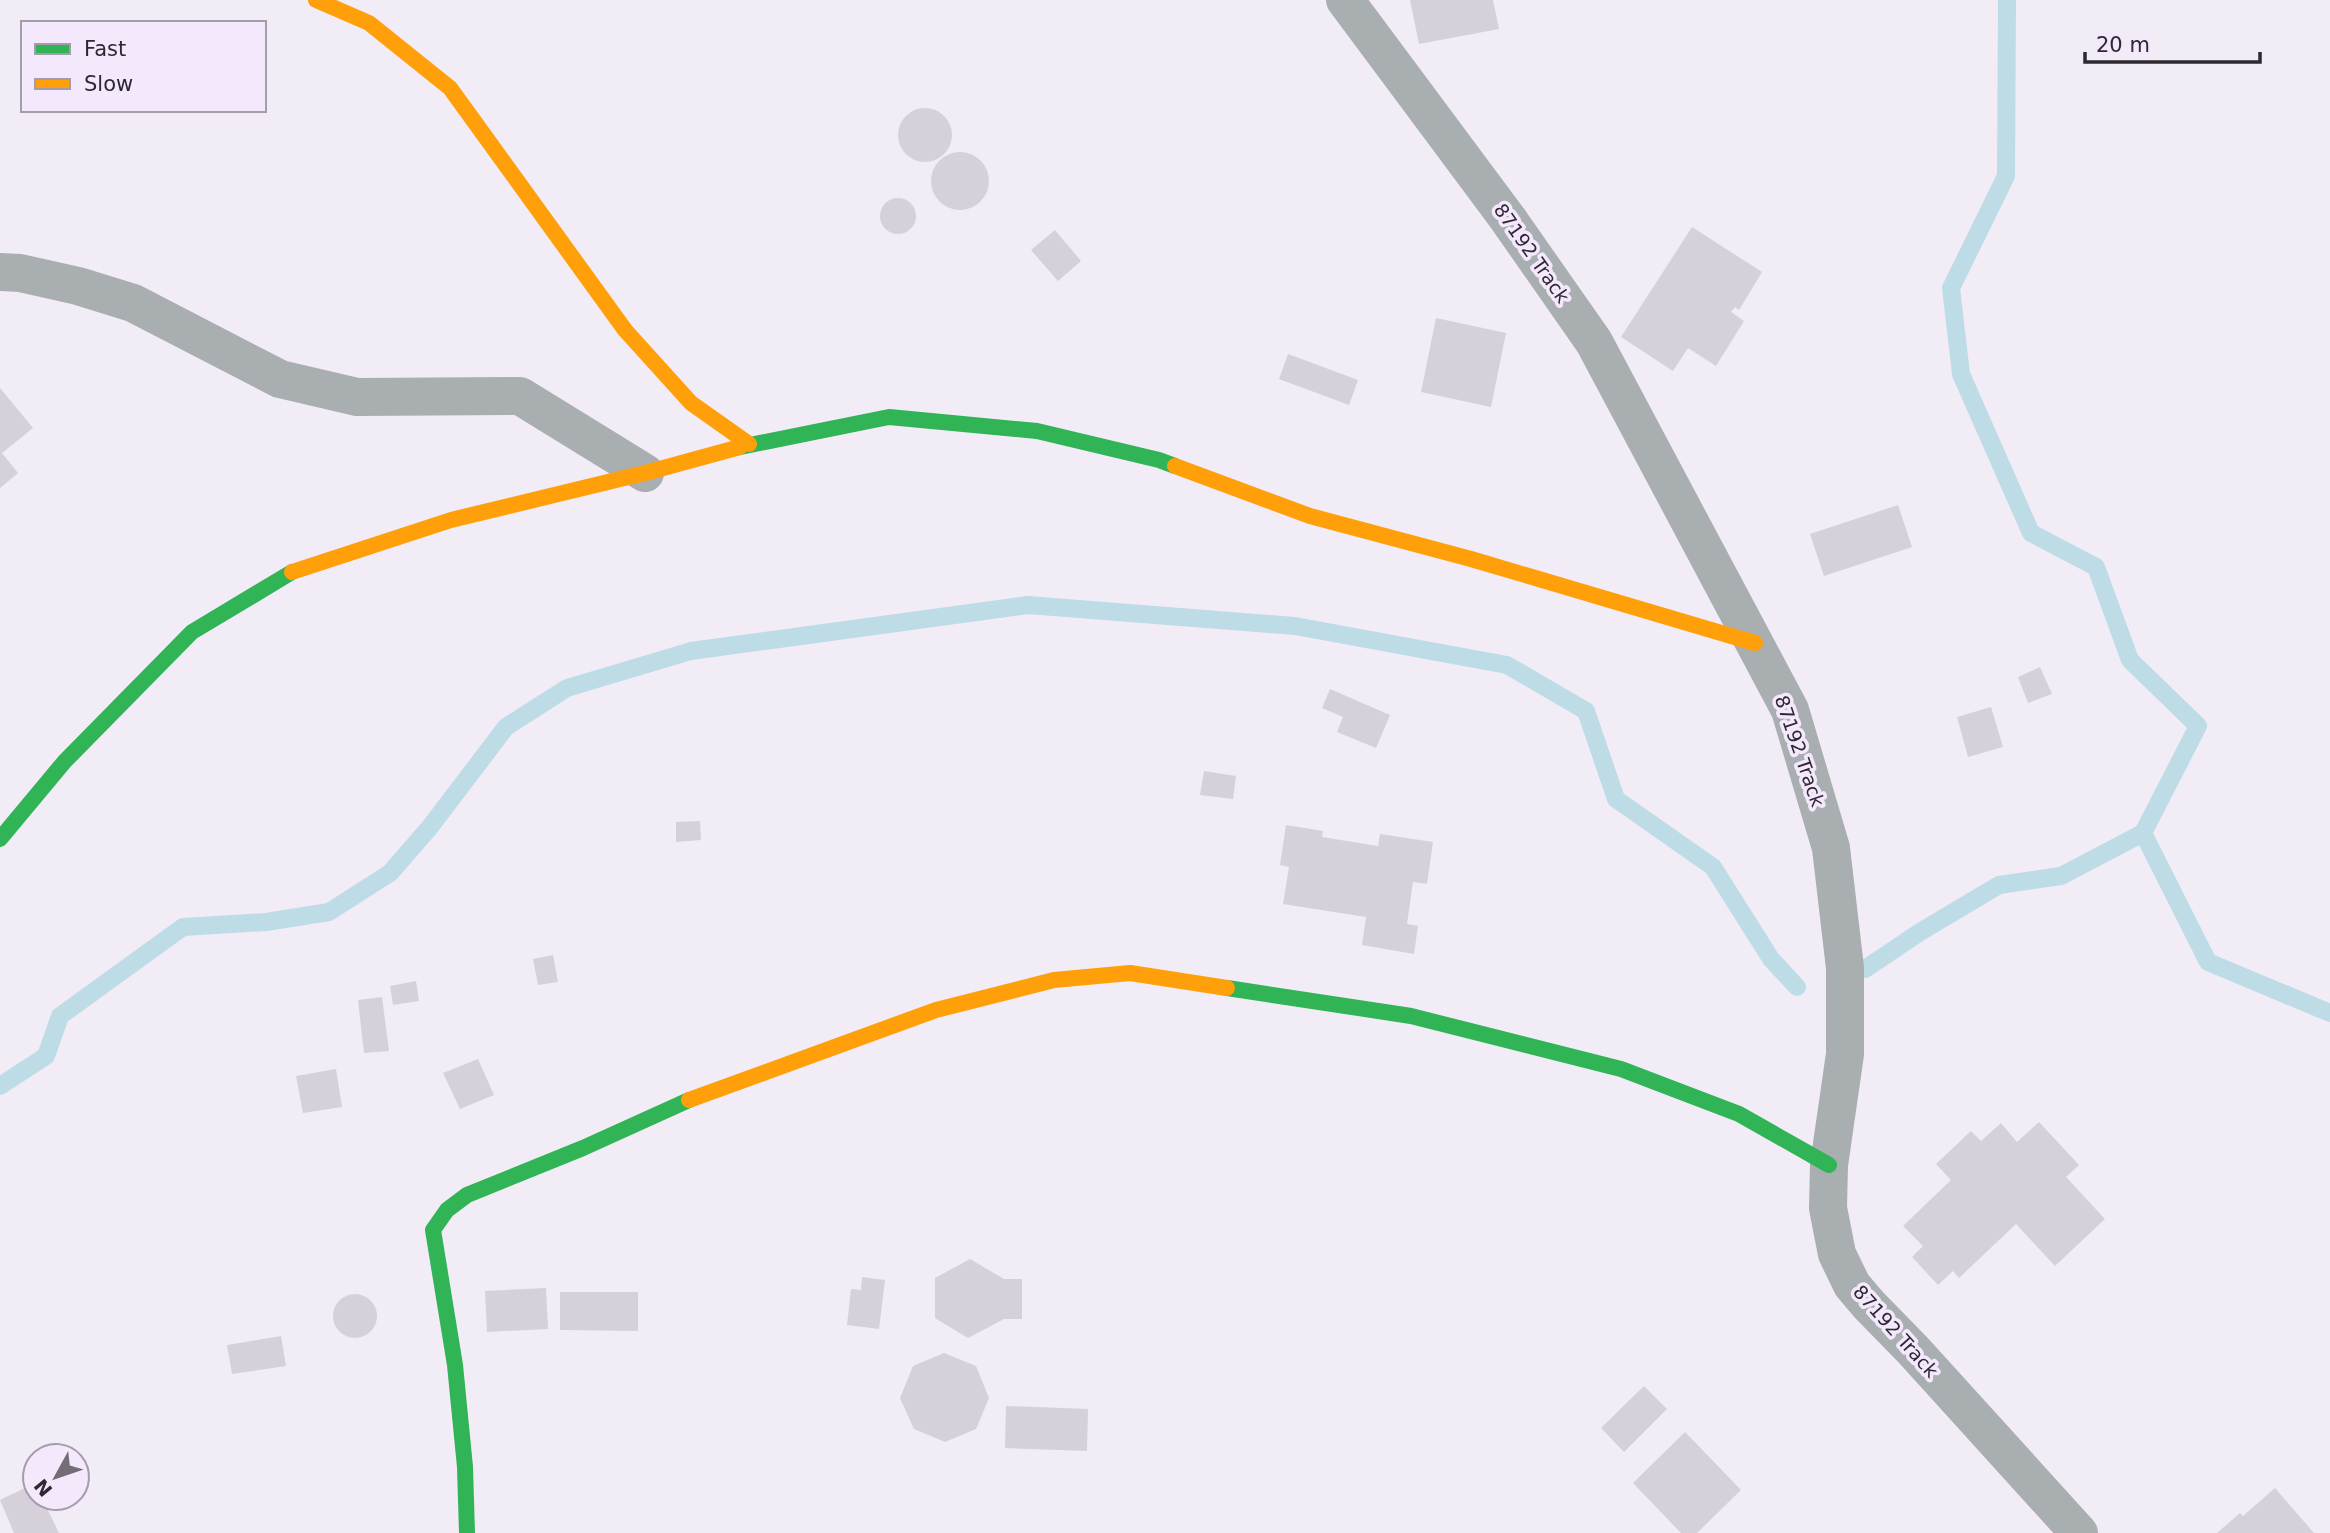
<svg xmlns="http://www.w3.org/2000/svg" width="2330" height="1533" viewBox="0 0 2330 1533" font-family="'DejaVu Sans',sans-serif">
<style>
.lines{fill:none;stroke-linecap:round;stroke-linejoin:round}
.stream{stroke:#bedce6;stroke-width:18}
.building{fill:#d5d0d9}
.street{stroke:#a9aeb1;stroke-width:38}
.fast{stroke:#30b455;stroke-width:16}
.slow{stroke:#ff9f0a;stroke-width:16}
.labels{text-anchor:middle;dominant-baseline:central;stroke-width:7;stroke-linejoin:round;paint-order:stroke}
.street-label{font-size:19px;fill:#2d2831;stroke:#f3e8fc}
</style>
<rect width="100%" height="100%" fill="#f2ecf7"/>
<g class="lines">
<!-- stream -->
<g class="stream">
<polyline points="2007,0 2006,176 1951,288 1961,374 2031,533 2096,567 2130,660 2198,726 2143,833 2208,962 2330,1013"/>
<polyline points="1865,969 1920,932 1999,885 2061,876 2143,833"/>
<polyline points="0,1086 46,1056 60,1016 183,927 266,922 329,912 390,873 430,827 506,727 567,688 691,651 1028,605 1295,626 1507,665 1586,711 1616,799 1713,867 1771,959 1797,987"/>
</g>
</g>
<!-- building -->
<g class="building">
<polygon points="1410,0 1493,0 1499,29 1419,44"/>
<circle cx="925" cy="135" r="27"/>
<circle cx="960" cy="181" r="29"/>
<circle cx="898" cy="216" r="18"/>
<polygon points="1692,227 1762,272 1739,310 1735,307 1731,312 1744,321 1716,366 1688,348 1673,371 1621,337"/>
<polygon points="1055,230 1081,261 1058,281 1031,250"/>
<polygon points="1436,318 1506,333 1491,407 1421,392"/>
<polygon points="1288,354 1358,380 1349,405 1279,379"/>
<polygon points="0,388 33,428 2,453 18,473 0,488"/>
<polygon points="1898,505 1912,547 1824,576 1810,534"/>
<polygon points="2040,667 2052,694 2028,703 2018,677"/>
<polygon points="1330,689 1390,715 1376,748 1337,732 1343,717 1322,708"/>
<polygon points="1991,707 2003,747 1968,757 1957,717"/>
<polygon points="1204,771 1236,776 1233,799 1200,795"/>
<polygon points="700,821 701,840 676,842 676,822"/>
<polygon points="1286,825 1323,831 1322,837 1378,846 1380,834 1433,842 1427,884 1413,882 1407,924 1418,926 1414,954 1362,945 1366,917 1283,904 1289,867 1280,865"/>
<polygon points="553,955 558,982 538,985 533,959"/>
<polygon points="416,981 419,1001 393,1005 390,986"/>
<polygon points="382,997 389,1051 364,1053 358,1000"/>
<polygon points="478,1059 494,1095 460,1109 443,1073"/>
<polygon points="336,1069 342,1107 303,1113 296,1076"/>
<polygon points="2039,1122 2079,1165 2066,1177 2105,1219 2055,1266 2016,1224 1959,1278 1953,1271 1938,1285 1912,1257 1923,1246 1903,1226 1951,1180 1936,1164 1971,1131 1981,1141 2001,1123 2017,1142"/>
<polygon points="970,1259 1004,1279 1022,1279 1022,1319 1004,1319 968,1338 935,1318 935,1278"/>
<polygon points="862,1277 885,1280 879,1329 847,1325 851,1289 861,1290"/>
<polygon points="546,1288 548,1329 487,1332 485,1291"/>
<polygon points="560,1292 638,1292 638,1331 560,1330"/>
<circle cx="355" cy="1316" r="22"/>
<polygon points="281,1336 286,1366 232,1374 227,1345"/>
<polygon points="944,1353 976,1366 989,1398 976,1429 945,1442 914,1429 900,1398 913,1366"/>
<polygon points="1644,1386 1667,1409 1624,1452 1601,1428"/>
<polygon points="1006,1406 1088,1409 1087,1451 1005,1448"/>
<polygon points="1685,1432 1741,1490 1697,1533 1681,1533 1633,1483"/>
<polygon points="35,1483 35,1498 42,1498 59,1533 14,1533 0,1500"/>
<polygon points="2275,1488 2314,1533 2217,1533 2240,1513 2243,1516"/>
</g>
<g class="lines">
<!-- street -->
<g class="street">
<polyline points="1345,0 1508,219 1594,342 1790,710 1831,848 1845,968 1845,1054 1829,1165 1828,1208 1837,1254 1852,1285 1869,1305 1913,1350 2079,1533"/>
<polyline points="0,272 20,273 78,286 133,303 280,379 357,397 520,396 645,473"/>
</g>
<!-- fast -->
<g class="fast">
<polyline points="740,447 889,417 1037,431 1159,460 1175,466"/>
<polyline points="0,839 65,761 192,632 292,572"/>
<polyline points="1227,988 1411,1016 1621,1069 1739,1114 1829,1165"/>
<polyline points="467,1533 465,1467 455,1365 433,1230 447,1210 467,1195 583,1148 689,1100"/>
</g>
<!-- slow -->
<g class="slow">
<polyline points="316,0 369,23 450,88 625,330 691,403 749,444"/>
<polyline points="1175,466 1310,516 1471,559 1755,643"/>
<polyline points="292,572 451,520 645,473 740,447"/>
<polyline points="689,1100 936,1010 1054,980 1130,973 1227,988"/>
</g>
</g>
<g class="labels">
<!-- street labels -->
<g class="street-label">
<text transform="translate(1532 253) rotate(55)">87192 Track</text>
<text transform="translate(1800 751) rotate(71)">87192 Track</text>
<text transform="translate(1896 1331) rotate(48)">87192 Track</text>
</g>
</g>
<!-- legend -->
<rect x="21" y="21" width="245" height="91" fill="#f3e8fc" stroke="#a49bab" stroke-width="2"/>
<rect x="35" y="44" width="35" height="10" fill="#30b455" stroke="#a49bab" stroke-width="2"/>
<text x="84" y="56" font-size="21" fill="#2d2831">Fast</text>
<rect x="35" y="79" width="35" height="10" fill="#ff9f0a" stroke="#a49bab" stroke-width="2"/>
<text x="84" y="91" font-size="21" fill="#2d2831">Slow</text>
<!-- north arrow -->
<g transform="translate(56 1477) rotate(230)"><circle r="33" fill="#f3e8fc" stroke="#a49bab" stroke-width="2"/>
<path d="M0-5L12 26L0 18L-12 26Z" fill="#726d76"/>
<text y="-10" font-size="19" font-weight="bold" text-anchor="middle" fill="#2d2831">N</text>
</g>
<!-- scale -->
<path d="M2085 52v10h175v-10" fill="none" stroke="#2d2831" stroke-width="3.5"/>
<text x="2096" y="52" font-size="21" fill="#2d2831" stroke="#f3e8fc" stroke-width="5" paint-order="stroke">20 m</text>
</svg>
